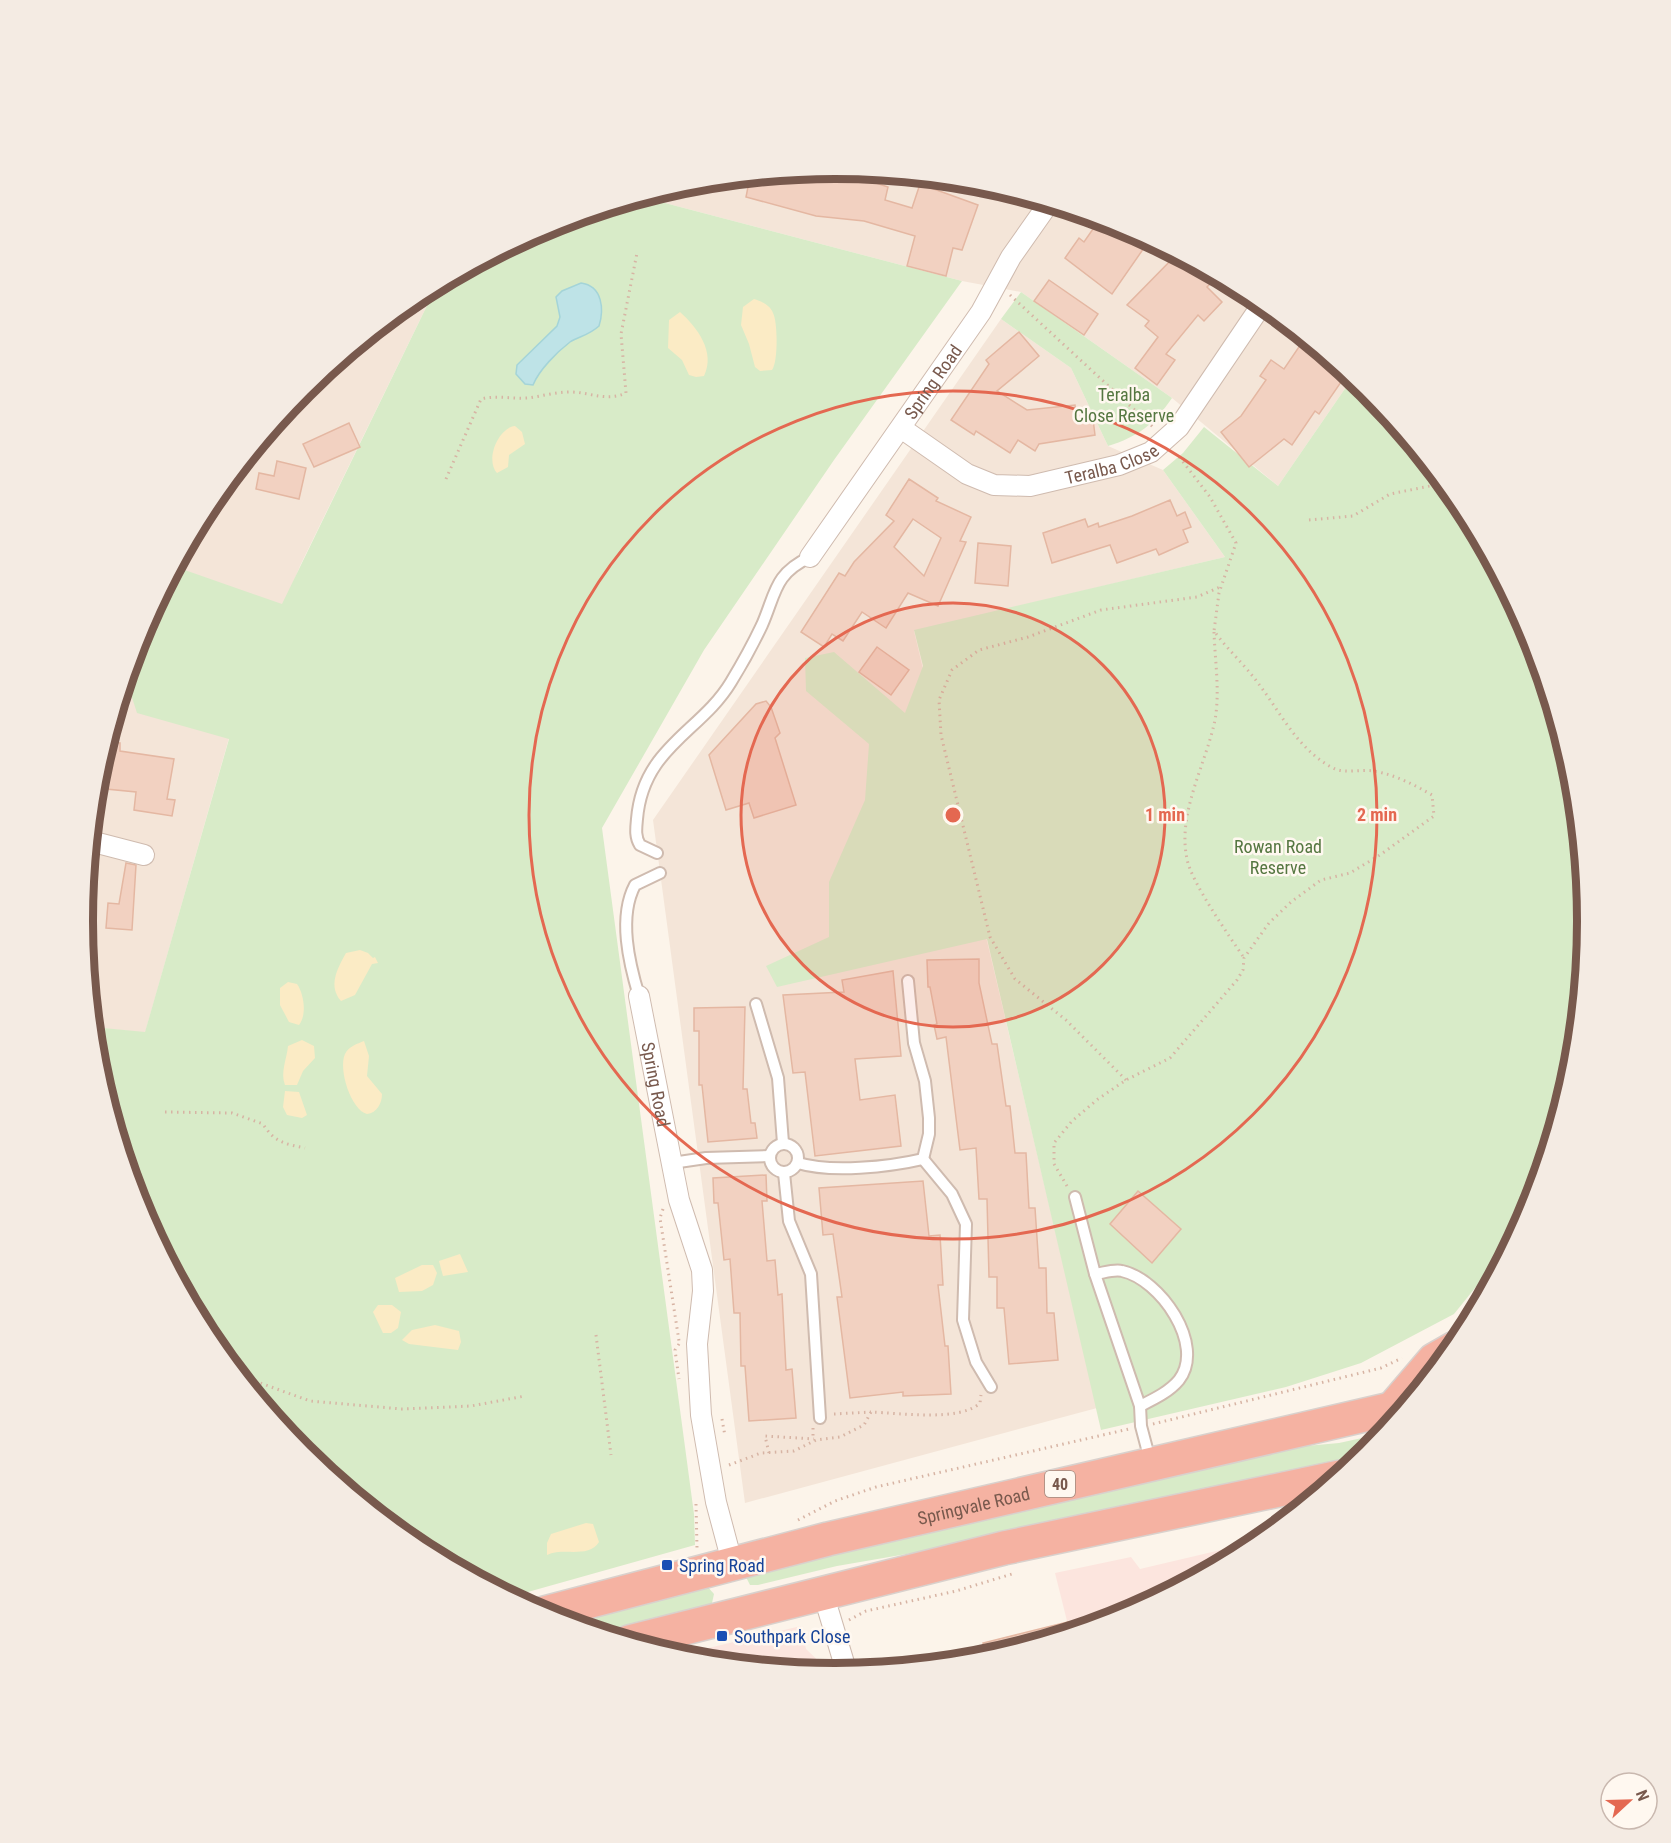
<svg xmlns="http://www.w3.org/2000/svg" width="1671" height="1843" viewBox="0 0 1671 1843" font-family="'Roboto Condensed',sans-serif">
<style>
.residential{fill:#f4e5d8}
.commercial{fill:#fce5de}
.green{fill:#d8ebc8}
.sand{fill:#fbebc5}
.water{fill:#bee3e7;stroke:#a4d4d8;stroke-width:1.5}
.building{fill:#f2d1c1;stroke:#e4b7a2;stroke-width:1.5;fill-rule:evenodd}
.lines{fill:none;stroke-linecap:round;stroke-linejoin:round}
.lane-casing{stroke:#cfbbaf;stroke-width:14}
.street-casing{stroke:#cfbbaf;stroke-width:22}
.highway-casing{stroke:#d9d1cd;stroke-width:36}
.path{stroke:#d7b4a4;stroke-width:3;stroke-dasharray:1.5 4.5;stroke-linecap:butt}
.lane{stroke:#fff;stroke-width:10}
.street{stroke:#fff;stroke-width:20}
.highway{stroke:#f5b2a2;stroke-width:33}
.ring{fill:none;stroke:#e46851;stroke-width:3}
.transit-dot{fill:#1a4fb4;stroke:#fff8f0;stroke-width:2}
.labels{text-anchor:middle;dominant-baseline:central;stroke-width:5;stroke-linejoin:round;paint-order:stroke}
.shield{fill:#fff8f0;stroke:#a0897e;stroke-width:1.5}
.shield-label{font-size:16px;font-weight:bold;fill:#78594d}
.street-label{font-size:18px;fill:#78594d;stroke:#fff8f0}
.park-label{font-size:18px;fill:#557741;stroke:#fff8f0}
.transit-label{font-size:18px;fill:#164399;stroke:#fff8f0;text-anchor:start}
.rim{fill:none;stroke:#78594d;stroke-width:8}
.centre{fill:#e46851;stroke:#fff8f0;stroke-width:3}
.ring-label{font-size:18px;text-anchor:middle;font-weight:bold;fill:#e46851;stroke:#fff8f0;stroke-width:5;stroke-linejoin:round;paint-order:stroke}
</style>
<rect width="100%" height="100%" fill="#fcf4ea"/>
<!-- residential -->
<g class="residential">
<polygon points="836,169 983,183 1124,226 1254,296 1353,377 1278,486 1172,398 1021,292 962,281 642,197 689,183"/>
<polygon points="437,285 300,566 229,738 145,1033 93,1027 83,922 97,774 140,633 210,503 303,389 417,295"/>
<polygon points="1001,319 1071,368 1108,446 1163,470 1225,557 914,631 1097,1408 745,1503 653,820"/>
</g>
<!-- commercial -->
<g class="commercial">
<polygon points="1263,1540 1254,1548 1123,1617 1070,1633 1055,1573 1131,1557 1140,1569"/>
<polygon points="801,1626 806,1649 832,1674 688,1660 675,1656"/>
</g>
<!-- green -->
<g class="green">
<polygon points="642,197 962,281 834,460 704,650 602,828 694,1514 695,1545 510,1597 417,1547 303,1454 209,1340 140,1209 97,1068 93,1027 145,1032 229,739 137,713 126,679 136,645 139,645 179,568 282,604 437,285 548,226"/>
<path d="M 1021,292 L 1172,398 C 1154,424 1138,437 1108,446 L 1071,368 L 1001,319 Z"/>
<polygon points="1353,377 1368,389 1462,503 1531,634 1574,775 1588,922 1574,1069 1531,1210 1496,1262 1454,1314 1361,1363 1286,1387 1101,1430 987,939 777,987 766,966 829,937 829,882 865,800 869,744 806,691 805,658 834,652 905,713 923,666 914,630 1225,557 1163,470 1183,453 1204,427 1278,486"/>
<polygon points="1385,1433 1362,1459 953,1546 837,1566 758,1585 750,1585 746,1577 747,1574 1284,1448 1339,1443"/>
<polygon points="706,1585 714,1594 712,1603 708,1606 605,1635 562,1622"/>
</g>
<!-- sand -->
<g class="sand">
<path d="M 754,299 C 761,301 770,305 773,313 C 778,322 778,363 772,370 L 760,371 L 755,367 L 749,344 L 741,325 L 743,307 Z"/>
<path d="M 680,312 C 697,327 716,352 704,376 L 696,377 L 689,375 L 682,360 L 668,348 L 669,320 Z"/>
<path d="M 515,426 L 522,432 L 525,444 L 509,455 L 508,467 L 497,473 C 485,460 498,428 515,426 Z"/>
<path d="M 360,950 L 368,953 L 373,958 L 375,957 L 378,963 L 372,964 L 355,995 L 341,1001 C 328,986 337,969 346,953 Z"/>
<path d="M 288,982 L 297,984 C 304,994 307,1015 299,1025 L 289,1022 L 280,1005 L 280,988 Z"/>
<path d="M 302,1040 L 314,1046 L 315,1058 L 303,1071 L 297,1085 L 285,1085 C 280,1073 287,1058 288,1046 Z"/>
<path d="M 364,1041 L 369,1056 L 367,1076 L 382,1094 C 382,1103 377,1113 367,1114 C 351,1110 338,1069 345,1054 C 349,1046 357,1044 364,1041 Z"/>
<polygon points="285,1091 299,1092 307,1115 302,1118 287,1115 283,1107"/>
<polygon points="460,1254 468,1272 443,1276 439,1261"/>
<polygon points="422,1265 433,1265 437,1273 433,1285 422,1291 399,1292 395,1278"/>
<polygon points="378,1305 392,1305 401,1312 398,1328 391,1333 383,1333 373,1312"/>
<polygon points="435,1325 459,1331 461,1342 458,1350 409,1344 402,1340 412,1330"/>
<path d="M 586,1523 L 593,1524 L 599,1542 C 589,1559 563,1547 547,1555 L 547,1543 L 551,1534 Z"/>
</g>
<!-- water -->
<path class="water" d="M 581,283 C 603,286 604,310 599,326 C 588,336 579,336 570,342 C 557,352 539,370 533,385 L 525,384 L 516,374 L 517,365 L 557,326 L 560,317 L 556,297 L 562,291 Z"/>
<!-- building -->
<g class="building">
<polygon points="829,169 827,176 870,181 888,187 885,200 912,208 920,184 978,205 962,250 953,248 946,276 907,266 915,236 864,221 816,216 746,197 750,177"/>
<polygon points="1100,219 1140,234 1136,238 1146,245 1112,294 1065,258 1079,238 1084,242"/>
<polygon points="1177,254 1218,276 1207,287 1222,302 1204,321 1198,315 1166,354 1175,360 1157,385 1135,368 1158,337 1145,326 1149,321 1127,305"/>
<polygon points="1049,280 1098,314 1084,335 1034,301"/>
<polygon points="1019,332 1039,356 997,391 1027,410 1075,405 1077,421 1093,419 1095,435 1039,444 1035,451 1018,440 1010,453 976,431 974,435 951,420 989,364 986,360"/>
<polygon points="1305,338 1348,372 1319,414 1315,411 1292,445 1284,439 1249,467 1221,432 1241,416 1266,380 1260,376 1271,360 1284,369"/>
<polygon points="349,423 360,447 314,467 303,444"/>
<polygon points="277,461 306,468 299,499 256,489 259,473 274,476"/>
<path d="M 909,479 L 938,498 L 936,501 L 971,517 L 960,541 L 966,542 L 938,606 L 908,593 L 886,628 L 862,612 L 843,641 L 832,634 L 824,647 L 801,632 L 839,573 L 845,576 L 854,562 L 894,521 L 886,515 ZM 913,519 L 941,538 L 924,576 L 894,547 Z"/>
<polygon points="1170,500 1177,516 1185,512 1191,527 1183,530 1188,542 1159,555 1156,549 1117,563 1110,545 1052,563 1043,533 1085,519 1088,527 1098,523 1099,527 1132,516"/>
<polygon points="978,543 1011,546 1008,586 975,583"/>
<polygon points="877,647 909,670 891,695 859,672"/>
<polygon points="766,701 771,707 780,733 775,738 796,805 754,818 749,803 726,810 709,755 756,704"/>
<polygon points="107,742 120,743 120,751 174,759 167,799 175,800 172,816 134,810 136,792 96,788"/>
<polygon points="126,863 136,865 132,930 106,928 108,903 119,904"/>
<polygon points="979,959 979,983 992,1044 997,1044 1006,1106 1010,1106 1015,1153 1026,1153 1029,1208 1035,1208 1039,1268 1046,1268 1047,1313 1054,1313 1058,1360 1009,1364 1004,1308 997,1308 997,1277 989,1277 987,1199 979,1199 976,1148 960,1150 946,1037 937,1039 934,1025 937,1024 930,987 928,987 927,960"/>
<polygon points="893,971 901,1056 855,1059 860,1100 895,1095 901,1146 815,1156 805,1072 793,1073 783,995 844,992 842,980"/>
<polygon points="745,1007 743,1089 747,1089 751,1123 755,1123 757,1138 708,1142 702,1085 699,1085 699,1031 694,1031 694,1008"/>
<polygon points="766,1175 767,1201 762,1201 767,1261 775,1260 778,1295 782,1294 786,1370 792,1369 796,1418 749,1421 745,1366 741,1366 740,1313 734,1313 730,1259 724,1260 718,1203 714,1203 713,1178"/>
<polygon points="923,1181 929,1236 940,1235 943,1285 938,1285 945,1346 948,1346 951,1394 903,1396 903,1392 850,1398 837,1297 842,1297 833,1234 823,1235 819,1188"/>
<polygon points="1138,1191 1181,1229 1152,1263 1110,1224"/>
<polygon points="1068,1622 1071,1633 987,1659 983,1643"/>
</g>
<g class="lines">
<!-- lane casing -->
<g class="lane-casing">
<g id="lane">
<path d="M 657,853 L 640,845 C 635,837 636,829 637,819 C 643,747 701,732 731,682 C 742,664 753,644 762,625 C 776,593 774,574 810,557"/>
<polyline points="908,981 914,1043 925,1081 929,1118 929,1134 923,1159"/>
<path d="M 639,996 C 629,963 618,917 635,885 L 660,873"/>
<polyline points="756,1004 778,1078 783,1143"/>
<circle cx="784" cy="1158" r="14"/>
<polyline points="923,1159 952,1194 966,1224 963,1320 976,1362 991,1387"/>
<polyline points="672,1163 706,1158 770,1156"/>
<path d="M 798,1163 C 831,1173 889,1167 923,1159"/>
<polyline points="784,1173 789,1221 811,1274 820,1418"/>
<polyline points="1075,1197 1095,1274 1140,1406 1141,1426 1150,1460"/>
<path d="M 1095,1274 C 1103,1273 1114,1269 1122,1271 C 1160,1279 1206,1345 1179,1380 C 1169,1392 1154,1399 1140,1406"/>
</g>
</g>
<!-- street casing -->
<g class="street-casing">
<g id="street">
<path id="s1" d="M 901,428 L 967,474 L 994,485 L 1030,486 L 1119,465 L 1151,452 L 1179,427 L 1263,303"/>
<path id="s2" d="M 810,557 L 981,312 L 1011,257 L 1049,203"/>
<polyline points="90,841 144,855"/>
<path id="s3" d="M 639,996 L 679,1200 L 702,1270 L 703,1291 L 697,1344 L 701,1415 L 716,1502 L 732,1562"/>
<polyline points="823,1593 847,1673"/>
</g>
</g>
<!-- highway casing -->
<g class="highway-casing">
<g id="highway">
<polyline points="1393,1408 1434,1360 1455,1348"/>
<path id="s4" d="M 541,1614 L 828,1539 L 1408,1405"/>
<polyline points="629,1642 1004,1548 1340,1477"/>
</g>
</g>
<!-- path -->
<g class="path">
<polyline points="1010,295 1153,427"/>
<path d="M 446,479 L 481,399 C 496,395 512,399 528,398 C 542,396 556,392 570,392 C 590,392 606,402 626,393 L 621,334 L 637,253"/>
<polyline points="1309,520 1353,516 1390,494 1445,483"/>
<path d="M 1214,632 C 1215,661 1220,692 1215,720 C 1206,764 1177,813 1187,859 C 1191,882 1230,937 1244,958"/>
<polyline points="1126,1080 1066,1020 1015,979 990,937 941,735 939,700 952,670 979,650 1028,637 1101,610 1197,597 1220,587"/>
<path d="M 165,1112 L 232,1113 L 263,1124 C 274,1142 285,1144 305,1148"/>
<path d="M 1067,1186 L 1054,1164 L 1054,1143 L 1072,1121 L 1098,1099 L 1126,1080 L 1170,1058 L 1237,980 L 1243,970 L 1244,958 L 1269,923 L 1291,902 L 1321,880 L 1350,873 L 1380,855 L 1434,816 L 1432,795 C 1413,784 1395,775 1374,771 C 1361,769 1344,774 1333,768 C 1298,750 1281,713 1258,683 C 1244,664 1227,649 1214,631 L 1219,593 L 1236,543 L 1210,497 L 1177,454"/>
<polyline points="663,1209 660,1218 679,1341"/>
<polyline points="1458,1324 1479,1307"/>
<polyline points="596,1335 611,1455"/>
<polyline points="679,1344 675,1350 679,1379"/>
<polyline points="238,1375 310,1401 402,1409 471,1406 525,1396"/>
<polyline points="834,1414 871,1412"/>
<polyline points="722,1419 725,1436"/>
<polyline points="1153,1424 1381,1368 1402,1358"/>
<polyline points="813,1428 813,1438"/>
<polyline points="769,1453 765,1436 814,1439"/>
<path d="M 729,1465 L 761,1453 L 794,1451 L 816,1440 L 840,1437 L 864,1425 L 871,1412 C 899,1413 960,1422 980,1403 L 981,1395"/>
<polyline points="696,1504 697,1548"/>
<polyline points="798,1520 835,1501 876,1487 1129,1429"/>
<polyline points="513,1599 523,1596"/>
<polyline points="849,1620 866,1611 956,1591 1012,1574"/>
</g>
<!-- lane -->
<use href="#lane" class="lane"/>
<!-- street -->
<use href="#street" class="street"/>
<!-- highway -->
<use href="#highway" class="highway"/>
</g>
<!-- distance rings -->
<circle cx="953" cy="815" r="212" fill="#e46851" fill-opacity=".12"/>
<g class="ring">
<circle cx="953" cy="815" r="212"/>
<circle cx="953" cy="815" r="424"/>
</g>
<!-- markers -->
<g class="transit-dot">
<rect x="661" y="1559" width="12" height="12" rx="3"/>
<rect x="716" y="1630" width="12" height="12" rx="3"/>
</g>
<g class="labels">
<!-- shield labels -->
<rect class="shield" x="1045" y="1471" width="30" height="26" rx="4.5"/>
<g class="shield-label">
<text x="1060" y="1484">40</text>
</g>
<!-- street labels -->
<g class="street-label">
<text stroke="none"><textPath href="#s2" startOffset="214">Spring Road</textPath></text>
<text stroke="none"><textPath href="#s1" startOffset="230">Teralba Close</textPath></text>
<text stroke="none"><textPath href="#s3" startOffset="90">Spring Road</textPath></text>
<text stroke="none"><textPath href="#s4" startOffset="446">Springvale Road</textPath></text>
</g>
<!-- park labels -->
<g class="park-label">
<text x="1124" y="394">Teralba<tspan x="1124" dy="21">Close Reserve</tspan></text>
<text x="1278" y="846">Rowan Road<tspan x="1278" dy="21">Reserve</tspan></text>
</g>
<!-- transit labels -->
<g class="transit-label">
<text x="679" y="1565">Spring Road</text>
<text x="734" y="1636">Southpark Close</text>
</g>
</g>
<!-- crop -->
<path d="M0 0H1671V1843H0ZM93 921a742 742 0 1 1 1484 0a742 742 0 1 1-1484 0Z" fill="#f4ebe3" fill-rule="evenodd"/>
<path class="rim" d="M93 921a742 742 0 1 1 1484 0a742 742 0 1 1-1484 0Z"/>
<circle cx="953" cy="815" r="9" class="centre"/>
<g class="ring-label">
<text x="1165" y="821">1 min</text>
<text x="1377" y="821">2 min</text>
</g>
<!-- north arrow -->
<g transform="translate(1629 1801) rotate(68)"><circle r="28" fill="#fff8f0" stroke="#c9b8af" stroke-width="1.5"/>
<path d="M0-4.5L10 22L0 15L-10 22Z" fill="#e46851"/>
<text y="-9" font-size="16" font-weight="bold" text-anchor="middle" fill="#78594d">N</text>
</g>
</svg>
